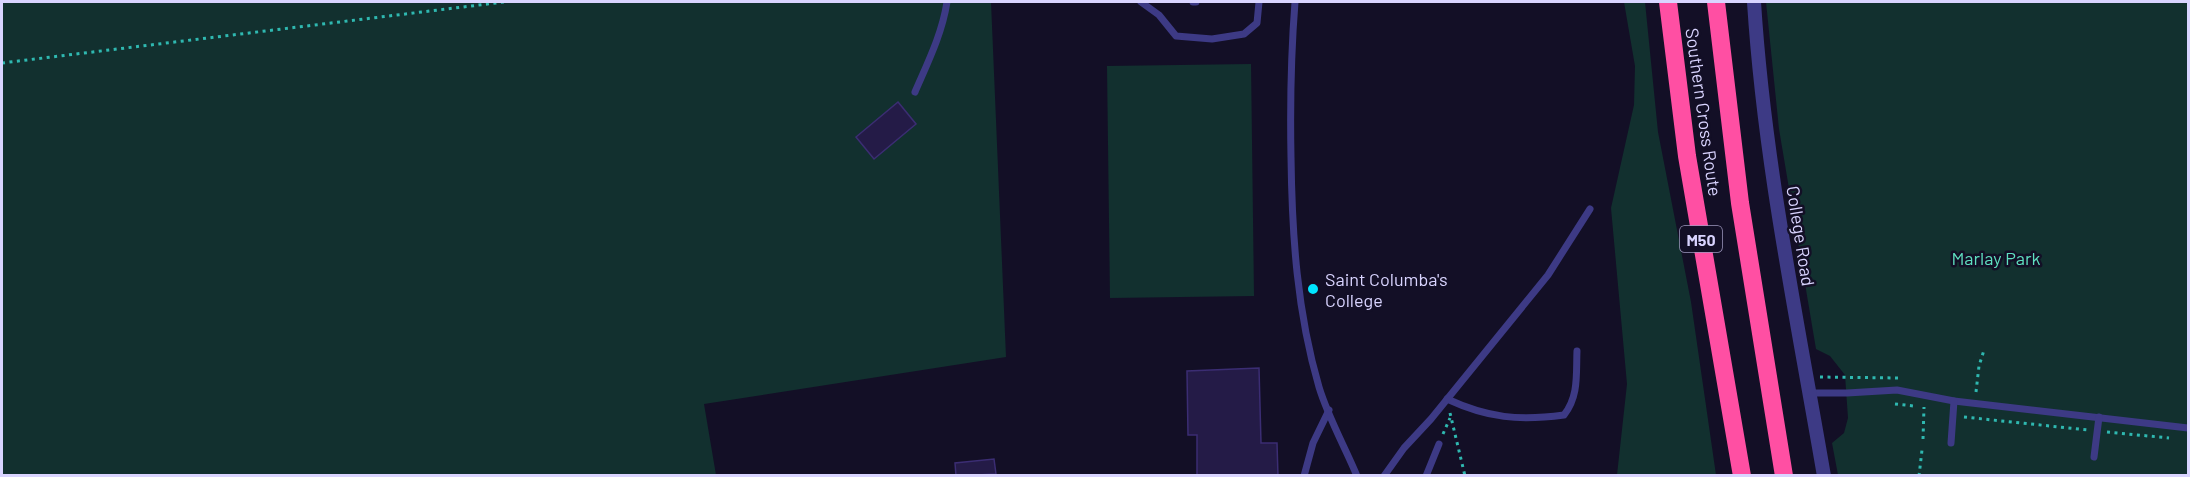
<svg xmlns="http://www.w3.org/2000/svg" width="2190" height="477" viewBox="0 0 2190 477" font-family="Barlow,sans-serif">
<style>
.green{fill:#12302f}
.building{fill:#241b47;stroke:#3b2d73;stroke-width:1.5}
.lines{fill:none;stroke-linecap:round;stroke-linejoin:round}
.path{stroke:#2fb8b0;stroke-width:3;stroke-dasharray:3 4.5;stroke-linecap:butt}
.lane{stroke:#3d3a85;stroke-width:7}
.street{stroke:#3d3a85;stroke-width:14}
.highway{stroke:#ff4fa3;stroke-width:18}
.poi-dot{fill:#00e5ff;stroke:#130f26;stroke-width:2}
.labels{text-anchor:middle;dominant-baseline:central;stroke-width:5;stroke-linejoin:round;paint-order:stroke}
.shield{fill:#130f26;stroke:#9e99be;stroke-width:1.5}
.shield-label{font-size:16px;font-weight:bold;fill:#d9d4ff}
.street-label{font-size:18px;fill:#d9d4ff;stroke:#130f26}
.park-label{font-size:18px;fill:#5fe0c0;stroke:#130f26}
.poi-label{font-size:18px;fill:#d9d4ff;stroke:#130f26;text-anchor:start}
</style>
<rect width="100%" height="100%" fill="#130f26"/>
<!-- green -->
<g class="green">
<polygon points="2,2 991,2 1006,357 704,404 716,475 2,475"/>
<polygon points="1624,2 1645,2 1658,132 1691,302 1716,475 1617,475 1627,384 1611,208 1634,105 1635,66"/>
<polygon points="1766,2 2188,2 2188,475 1838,475 1832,443 1844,433 1848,418 1845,375 1830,356 1816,349 1779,129"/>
<polygon points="1251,64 1254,296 1110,298 1107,66"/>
</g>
<!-- building -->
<g class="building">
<polygon points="898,102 916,124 874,159 856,137"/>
<polygon points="1259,368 1261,443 1277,443 1278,476 1197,476 1197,435 1188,435 1187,371"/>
<polygon points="994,459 996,474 956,476 955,463"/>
</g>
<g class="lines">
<!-- path -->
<g class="path">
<polyline points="2,63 504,2"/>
<polyline points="1820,377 1899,378"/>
<polyline points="1976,392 1979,366 1984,350"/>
<polyline points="1895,404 1914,406"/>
<polyline points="1450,413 1465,476"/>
<polyline points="1964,417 2088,430"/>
<polyline points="2107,432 2169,438"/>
<polyline points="1443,434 1450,418"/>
<polyline points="1923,439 1924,407"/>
<polyline points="1919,476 1922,450"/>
</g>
<!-- lane -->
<g class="lane">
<polyline points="1141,2 1159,15 1176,36 1212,39 1244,34 1257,23 1259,2"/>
<polyline points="1193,2 1196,2"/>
<path d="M 1295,2 C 1291,53 1290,105 1291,157 C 1292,235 1297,312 1319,387 C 1328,417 1345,447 1357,476"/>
<path d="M 915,92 C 928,62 942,34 947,2"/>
<polyline points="1810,393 1847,393 1897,390 1954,401 2188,428"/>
<path d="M 1447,399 C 1488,418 1519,421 1564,415 C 1579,396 1576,374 1577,351"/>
<polyline points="1951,443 1954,401"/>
<polyline points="2094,457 2099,417"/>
<polyline points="1304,476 1313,443 1329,410"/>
<polyline points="1384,476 1404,448 1431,419 1548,275 1590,209"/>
<polyline points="1426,476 1439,444"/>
</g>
<!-- street -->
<path class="street" d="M 1754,2 C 1764,161 1797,318 1824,476"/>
<!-- highway -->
<g class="highway">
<polyline points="1668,2 1687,156 1742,476"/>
<polyline points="1716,2 1740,203 1784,476"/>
</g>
</g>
<!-- markers -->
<circle class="poi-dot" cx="1313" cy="289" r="6"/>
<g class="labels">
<!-- shield labels -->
<rect class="shield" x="1680" y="226" width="42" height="26" rx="4.5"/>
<g class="shield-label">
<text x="1701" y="239">M50</text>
</g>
<!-- street labels -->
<g class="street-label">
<text transform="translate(1704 112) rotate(82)">Southern Cross Route</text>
<text transform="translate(1801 236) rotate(81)">College Road</text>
</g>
<!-- park labels -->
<g class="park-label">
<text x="1996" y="258">Marlay Park</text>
</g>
<!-- poi labels -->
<g class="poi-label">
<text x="1325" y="279">Saint Columba's<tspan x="1325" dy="21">College</tspan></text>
</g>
</g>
<!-- border -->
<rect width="2190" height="477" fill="none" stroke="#d9d4ff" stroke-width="6"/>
</svg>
